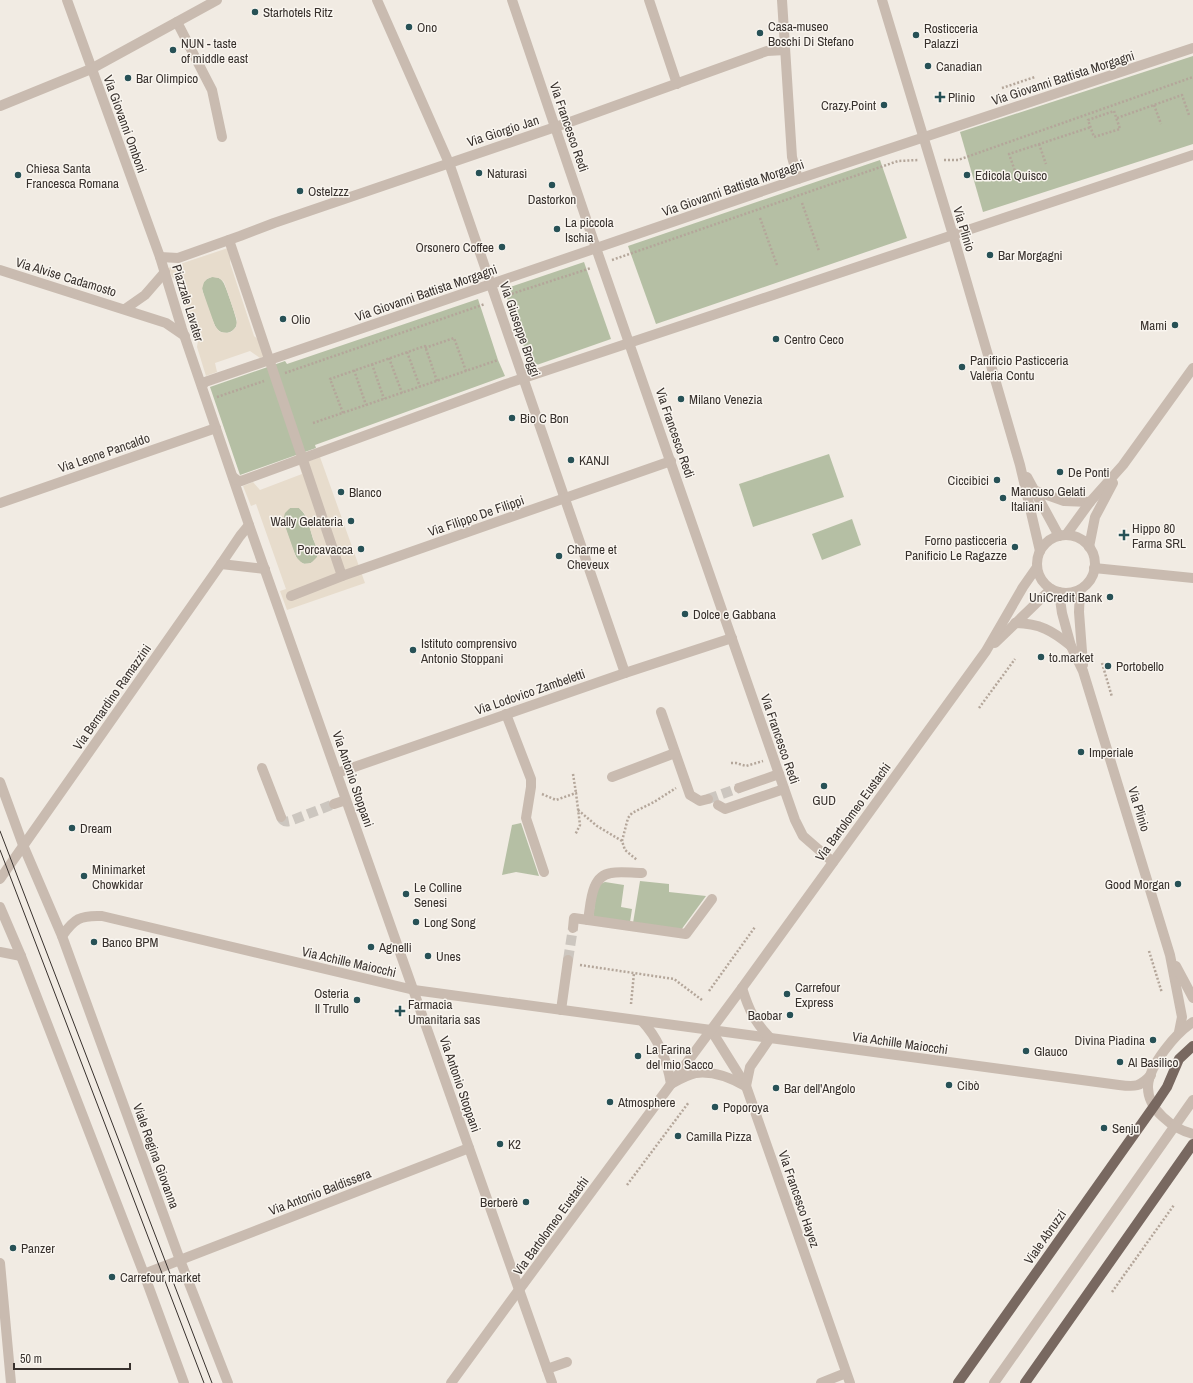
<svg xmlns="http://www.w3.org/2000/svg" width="1193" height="1383" viewBox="0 0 1193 1383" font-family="'Archivo Narrow',sans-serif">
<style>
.green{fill:#b5bfa4}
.plaza{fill:#e7dccc;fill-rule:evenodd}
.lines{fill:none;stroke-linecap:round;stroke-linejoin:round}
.minor-tunnel{stroke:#ccc6bf;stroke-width:10;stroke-dasharray:10 5;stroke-linecap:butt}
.path{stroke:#b4a69a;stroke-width:2.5;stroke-dasharray:2 2;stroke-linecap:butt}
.minor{stroke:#c9bbb0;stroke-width:10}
.major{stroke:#786860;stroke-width:10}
.tram{stroke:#38312d;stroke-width:1}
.poi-dot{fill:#275156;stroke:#f9f5ef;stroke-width:1.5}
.labels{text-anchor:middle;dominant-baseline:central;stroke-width:3;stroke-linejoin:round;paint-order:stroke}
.poi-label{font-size:13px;fill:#38312d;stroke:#f9f5ef;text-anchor:start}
.street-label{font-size:13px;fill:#38312d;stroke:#f9f5ef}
</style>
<rect width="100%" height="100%" fill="#f1ebe3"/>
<!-- green -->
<g class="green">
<polygon points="1193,56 1193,144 983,212 960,132"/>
<polygon points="880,160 907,238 656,324 628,246"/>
<polygon points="584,262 611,339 531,367 504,289"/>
<path d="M 212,277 C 217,277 221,278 223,282 C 226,286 237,319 237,323 C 236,332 225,336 218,330 C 214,327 202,293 202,287 C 203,281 207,278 212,277 Z"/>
<polygon points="478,299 498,360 505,376 315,445 316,448 240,475 210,387 285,361 287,364"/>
<polygon points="829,454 844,497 753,527 739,484"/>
<path d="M 290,508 L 299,508 C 308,515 310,529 313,539 C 315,543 318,549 318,554 C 317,563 305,567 299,561 C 295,558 283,523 283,518 C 283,513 286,510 290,508 Z"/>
<polygon points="852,519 861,545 822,560 812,534"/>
<polygon points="521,823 539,876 516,872 502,875 512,825"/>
<polygon points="640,881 669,884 669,892 706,896 681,930 633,923"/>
<polygon points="605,882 624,885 621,907 632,909 630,922 593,917 597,888 600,884"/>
</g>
<!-- plaza -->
<g class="plaza">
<path d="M 228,248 L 231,257 L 230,263 L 254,336 L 259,340 L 265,356 L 260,358 L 250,351 L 215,363 L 217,372 L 206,376 L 197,347 L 198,340 L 178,281 L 172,277 L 168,268 ZM 212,277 L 219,278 L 224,282 L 237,320 L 236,327 L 231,332 L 227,333 L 220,332 L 215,326 L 202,289 L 204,282 L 207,279 Z"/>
<path d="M 320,457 L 365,583 L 287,610 L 280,591 L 286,589 L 256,504 L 251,506 L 243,486 L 253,482 L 260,490 L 302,474 L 299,465 ZM 290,508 L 299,508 L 304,513 L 306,517 L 317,550 L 317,557 L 311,563 L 304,564 L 301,562 L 296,557 L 283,520 L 285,513 Z"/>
</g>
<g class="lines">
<!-- minor-tunnel -->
<g class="minor-tunnel">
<polyline points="708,799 739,788"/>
<path d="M 281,817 C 283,822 286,822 290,821 L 334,804"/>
<polyline points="568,960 573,928"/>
</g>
<!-- path -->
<g class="path">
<polyline points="1002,88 1035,77"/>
<polyline points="1154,105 1161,124"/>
<polygon points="1114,111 1120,129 1094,137 1088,120"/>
<polyline points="1117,118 1182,95 1189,115"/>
<polyline points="1039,144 1046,164"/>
<polyline points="944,160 958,160 1193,77"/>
<polyline points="1016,174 1009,154 1091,127"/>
<polyline points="802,203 819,251"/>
<polyline points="760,218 777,265"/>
<polyline points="612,260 898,161 919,160"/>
<polyline points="508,295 591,268"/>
<polyline points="425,348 454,338 466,371"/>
<polyline points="407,352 420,387"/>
<polyline points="389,358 402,393"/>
<polyline points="372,364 384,399"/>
<polyline points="354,370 366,405"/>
<polyline points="285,373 485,304"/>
<polyline points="217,397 264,381"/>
<polyline points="343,413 330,379 425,346 437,381"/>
<polyline points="313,423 498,360"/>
<polyline points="1102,663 1112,697"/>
<polyline points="979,708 1015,659"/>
<polyline points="731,763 736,763 746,766 763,761"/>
<polyline points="573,774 576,793"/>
<polyline points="542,794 556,800 576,793 580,825 575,835"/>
<polyline points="578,810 597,826 622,841 625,850 637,860"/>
<polyline points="622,841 628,818 632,813 654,802 676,788"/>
<polyline points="1149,951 1162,993"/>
<polyline points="580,965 674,979 702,1000"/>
<polyline points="709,991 755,927"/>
<polyline points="631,1004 634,973"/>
<polyline points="627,1185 689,1102"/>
<polyline points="1112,1292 1174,1205"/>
</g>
<!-- minor -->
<g class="minor">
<polyline points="67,0 160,257 182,329 249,525 552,1383"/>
<polyline points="377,0 449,163 625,673"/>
<polyline points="512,0 596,248 795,820 803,836 833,862"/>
<polyline points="649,0 677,84"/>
<polyline points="782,0 792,157 798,179"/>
<polyline points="882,0 953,235 1020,465 1040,551"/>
<polyline points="177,22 212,90 222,137"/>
<polyline points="0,106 91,69 217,0"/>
<polyline points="229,240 342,576"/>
<polyline points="160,257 178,258 240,236 274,223 570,122 767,51 785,50"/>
<polyline points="0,270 166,323 185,336"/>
<polyline points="125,309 145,295 165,272"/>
<polyline points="202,386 205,382 798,179 1193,48"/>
<polyline points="233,477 237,480 241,481 506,384 1193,155"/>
<polyline points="1027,477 1059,536"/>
<polyline points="1033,490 1064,501 1090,502"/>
<polyline points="0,503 216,428"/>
<polyline points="1066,535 1090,502 1123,465 1193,368"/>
<circle cx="1066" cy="564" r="29"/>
<polyline points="1089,547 1095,517 1113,483"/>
<polyline points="221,564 265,569"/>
<polyline points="1094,568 1193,578"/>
<polyline points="1080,590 1079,612 1083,665"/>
<polyline points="1059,592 1062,613 1071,646 1083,671 1170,955 1182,1017 1179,1032"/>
<polyline points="291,596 342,576 671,461"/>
<path d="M 1015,623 C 1039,623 1053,631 1071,646"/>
<polyline points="995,643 1051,589"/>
<polyline points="661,712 690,795 700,801 708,799"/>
<polyline points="506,714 531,779 531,787 526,818 544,872"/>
<polyline points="262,768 281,817"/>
<polyline points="337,773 625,673 732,638"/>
<polyline points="612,777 675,753"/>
<polyline points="0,782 23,845 62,936 180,1260 228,1383"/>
<polyline points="739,788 779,774"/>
<polyline points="334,804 346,800"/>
<polyline points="718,805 725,809 784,789"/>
<polyline points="0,879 221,564 240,536 249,525"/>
<polyline points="0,907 21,956 144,1274 184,1383"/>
<path d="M 588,920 C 591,905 590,876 611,873 C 620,871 632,873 642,873"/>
<polyline points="573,928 574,918 686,934 712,899"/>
<path d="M 62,936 C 74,919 80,915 102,916 L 414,990 L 1119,1085 C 1135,1087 1140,1087 1151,1075"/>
<polyline points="0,952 21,956"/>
<polyline points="1176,966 1193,998"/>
<path d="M 742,988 C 749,1010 754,1021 770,1038"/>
<polyline points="561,1010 568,960"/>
<path d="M 642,1021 C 659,1039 667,1060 671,1084"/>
<path d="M 1193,1022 C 1176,1033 1149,1065 1148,1086 C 1147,1109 1173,1129 1193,1134"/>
<polyline points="711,1030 746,1086 850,1383"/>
<path d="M 673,1083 C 680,1079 688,1075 696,1073 C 712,1071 731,1078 745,1086"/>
<polyline points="746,1086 750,1067 770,1038"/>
<polyline points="0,1263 11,1383"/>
<polyline points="144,1274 469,1148"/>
<polyline points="547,1369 567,1362"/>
<polyline points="451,1383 510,1302 742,988 986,651 1023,587 1037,567"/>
<polyline points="821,1383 846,1373"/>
<polyline points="994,1383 1193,1100"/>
</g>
<!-- major -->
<g class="major">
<polyline points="958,1383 1157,1102 1167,1087 1179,1059 1193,1046"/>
<polyline points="1025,1383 1193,1144"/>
</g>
<!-- tram -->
<g class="tram">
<polyline points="0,831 212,1383"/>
<polyline points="0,850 204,1383"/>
</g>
</g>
<!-- markers -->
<g class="poi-dot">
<circle cx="255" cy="12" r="4"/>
<circle cx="409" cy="27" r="4"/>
<circle cx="760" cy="33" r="4"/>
<circle cx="916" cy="35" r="4"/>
<circle cx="173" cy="50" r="4"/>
<circle cx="928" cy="66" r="4"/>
<circle cx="128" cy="78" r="4"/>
<path d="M938 91h4v4h4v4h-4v4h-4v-4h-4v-4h4z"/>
<circle cx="884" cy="105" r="4"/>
<circle cx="479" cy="173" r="4"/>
<circle cx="18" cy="175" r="4"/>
<circle cx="967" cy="175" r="4"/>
<circle cx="552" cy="185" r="4"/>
<circle cx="300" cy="191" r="4"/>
<circle cx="557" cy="229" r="4"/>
<circle cx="502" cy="247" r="4"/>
<circle cx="990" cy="255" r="4"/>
<circle cx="283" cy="319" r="4"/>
<circle cx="1175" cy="325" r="4"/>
<circle cx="776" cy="339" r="4"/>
<circle cx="962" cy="367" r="4"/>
<circle cx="681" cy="399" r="4"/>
<circle cx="512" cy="418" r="4"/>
<circle cx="571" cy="460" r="4"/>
<circle cx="1060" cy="472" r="4"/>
<circle cx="997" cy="480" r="4"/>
<circle cx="341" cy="492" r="4"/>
<circle cx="1003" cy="498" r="4"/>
<circle cx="351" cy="521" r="4"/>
<path d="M1122 529h4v4h4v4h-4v4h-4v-4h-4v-4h4z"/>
<circle cx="1015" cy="547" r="4"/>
<circle cx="361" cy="549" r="4"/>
<circle cx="559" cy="556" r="4"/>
<circle cx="1110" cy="597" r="4"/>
<circle cx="685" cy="614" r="4"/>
<circle cx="413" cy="650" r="4"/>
<circle cx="1041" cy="657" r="4"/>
<circle cx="1108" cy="666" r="4"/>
<circle cx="1081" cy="752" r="4"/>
<circle cx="824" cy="786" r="4"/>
<circle cx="72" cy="828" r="4"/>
<circle cx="84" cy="876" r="4"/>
<circle cx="1178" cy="884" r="4"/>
<circle cx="406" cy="894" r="4"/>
<circle cx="416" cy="922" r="4"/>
<circle cx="94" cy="942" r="4"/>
<circle cx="371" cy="947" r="4"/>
<circle cx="428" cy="956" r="4"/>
<circle cx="787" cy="994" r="4"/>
<circle cx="357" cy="1000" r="4"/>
<path d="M398 1005h4v4h4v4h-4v4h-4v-4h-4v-4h4z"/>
<circle cx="790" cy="1015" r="4"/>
<circle cx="1153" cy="1040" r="4"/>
<circle cx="1026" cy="1051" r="4"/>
<circle cx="638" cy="1056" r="4"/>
<circle cx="1120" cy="1062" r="4"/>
<circle cx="949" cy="1085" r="4"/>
<circle cx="776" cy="1088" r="4"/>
<circle cx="610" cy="1102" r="4"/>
<circle cx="715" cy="1107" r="4"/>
<circle cx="1104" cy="1128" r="4"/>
<circle cx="678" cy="1136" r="4"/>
<circle cx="500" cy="1144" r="4"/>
<circle cx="526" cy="1202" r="4"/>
<circle cx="13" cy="1248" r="4"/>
<circle cx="112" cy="1277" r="4"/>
</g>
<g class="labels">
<!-- poi labels -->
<g class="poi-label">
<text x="263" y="12">Starhotels Ritz</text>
<text x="768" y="26">Casa-museo<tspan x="768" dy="15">Boschi Di Stefano</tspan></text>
<text x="417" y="27">Ono</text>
<text x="924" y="28">Rosticceria<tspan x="924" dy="15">Palazzi</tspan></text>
<text x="181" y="43">NUN - taste<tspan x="181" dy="15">of middle east</tspan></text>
<text x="936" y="66">Canadian</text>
<text x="136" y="78">Bar Olimpico</text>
<text x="948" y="97">Plinio</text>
<text x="876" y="105" text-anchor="end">Crazy.Point</text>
<text x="26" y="168">Chiesa Santa<tspan x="26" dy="15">Francesca Romana</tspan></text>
<text x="487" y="173">Naturasì</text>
<text x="975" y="175">Edicola Quisco</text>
<text x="308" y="191">Ostelzzz</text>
<text x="552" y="199" text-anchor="middle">Dastorkon</text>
<text x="565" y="222">La piccola<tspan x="565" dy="15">Ischia</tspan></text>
<text x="494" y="247" text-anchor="end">Orsonero Coffee</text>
<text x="998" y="255">Bar Morgagni</text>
<text x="291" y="319">Olio</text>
<text x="1167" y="325" text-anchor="end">Mami</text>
<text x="784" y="339">Centro Ceco</text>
<text x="970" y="360">Panificio Pasticceria<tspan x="970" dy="15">Valeria Contu</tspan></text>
<text x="689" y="399">Milano Venezia</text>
<text x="520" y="418">Bio C Bon</text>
<text x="579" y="460">KANJI</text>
<text x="1068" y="472">De Ponti</text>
<text x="989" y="480" text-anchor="end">Ciccibici</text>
<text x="1011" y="491">Mancuso Gelati<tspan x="1011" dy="15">Italiani</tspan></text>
<text x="349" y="492">Blanco</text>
<text x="343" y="521" text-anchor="end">Wally Gelateria</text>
<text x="1132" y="528">Hippo 80<tspan x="1132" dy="15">Farma SRL</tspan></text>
<text x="1007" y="540" text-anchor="end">Forno pasticceria<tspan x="1007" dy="15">Panificio Le Ragazze</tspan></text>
<text x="353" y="549" text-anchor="end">Porcavacca</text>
<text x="567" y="549">Charme et<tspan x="567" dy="15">Cheveux</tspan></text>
<text x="1102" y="597" text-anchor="end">UniCredit Bank</text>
<text x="693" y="614">Dolce e Gabbana</text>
<text x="421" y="643">Istituto comprensivo<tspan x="421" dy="15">Antonio Stoppani</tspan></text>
<text x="1049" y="657">to.market</text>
<text x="1116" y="666">Portobello</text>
<text x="1089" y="752">Imperiale</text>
<text x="824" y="800" text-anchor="middle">GUD</text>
<text x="80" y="828">Dream</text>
<text x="92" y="869">Minimarket<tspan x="92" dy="15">Chowkidar</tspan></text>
<text x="1170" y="884" text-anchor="end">Good Morgan</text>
<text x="414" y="887">Le Colline<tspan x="414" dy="15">Senesi</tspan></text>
<text x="424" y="922">Long Song</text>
<text x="102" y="942">Banco BPM</text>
<text x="379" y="947">Agnelli</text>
<text x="436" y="956">Unes</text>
<text x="795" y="987">Carrefour<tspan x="795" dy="15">Express</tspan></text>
<text x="349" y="993" text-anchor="end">Osteria<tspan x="349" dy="15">Il Trullo</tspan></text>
<text x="408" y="1004">Farmacia<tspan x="408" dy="15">Umanitaria sas</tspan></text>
<text x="782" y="1015" text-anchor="end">Baobar</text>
<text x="1145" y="1040" text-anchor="end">Divina Piadina</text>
<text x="646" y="1049">La Farina<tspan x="646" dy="15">del mio Sacco</tspan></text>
<text x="1034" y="1051">Glauco</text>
<text x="1128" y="1062">Al Basilico</text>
<text x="957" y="1085">Cibò</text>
<text x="784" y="1088">Bar dell'Angolo</text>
<text x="618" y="1102">Atmosphere</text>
<text x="723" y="1107">Poporoya</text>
<text x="1112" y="1128">Senju</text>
<text x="686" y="1136">Camilla Pizza</text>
<text x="508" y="1144">K2</text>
<text x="518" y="1202" text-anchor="end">Berberè</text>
<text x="21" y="1248">Panzer</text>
<text x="120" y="1277">Carrefour market</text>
</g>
<!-- street labels -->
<g class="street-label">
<text transform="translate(1063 78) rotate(-18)">Via Giovanni Battista Morgagni</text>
<text transform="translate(125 124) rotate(70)">Via Giovanni Omboni</text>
<text transform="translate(569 127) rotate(71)">Via Francesco Redi</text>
<text transform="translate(503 131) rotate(-18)">Via Giorgio Jan</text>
<text transform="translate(733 188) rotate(-19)">Via Giovanni Battista Morgagni</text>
<text transform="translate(964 229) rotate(73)">Via Plinio</text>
<text transform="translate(66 277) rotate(17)">Via Alvise Cadamosto</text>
<text transform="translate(426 293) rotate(-19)">Via Giovanni Battista Morgagni</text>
<text transform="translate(188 303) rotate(73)">Piazzale Lavater</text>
<text transform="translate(520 329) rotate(71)">Via Giuseppe Broggi</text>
<text transform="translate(675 433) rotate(71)">Via Francesco Redi</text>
<text transform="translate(104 453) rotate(-19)">Via Leone Pancaldo</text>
<text transform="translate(476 516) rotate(-19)">Via Filippo De Filippi</text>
<text transform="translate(530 692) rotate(-19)">Via Lodovico Zambeletti</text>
<text transform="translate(112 697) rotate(-55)">Via Bernardino Ramazzini</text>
<text transform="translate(780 739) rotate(71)">Via Francesco Redi</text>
<text transform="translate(353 779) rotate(71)">Via Antonio Stoppani</text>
<text transform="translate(1139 809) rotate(73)">Via Plinio</text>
<text transform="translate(853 812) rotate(-54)">Via Bartolomeo Eustachi</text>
<text transform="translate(349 962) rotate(13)">Via Achille Maiocchi</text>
<text transform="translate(900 1043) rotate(8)">Via Achille Maiocchi</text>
<text transform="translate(460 1084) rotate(71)">Via Antonio Stoppani</text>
<text transform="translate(156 1156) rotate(70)">Viale Regina Giovanna</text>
<text transform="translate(320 1192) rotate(-21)">Via Antonio Baldissera</text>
<text transform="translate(799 1199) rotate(71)">Via Francesco Hayez</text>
<text transform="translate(551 1226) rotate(-54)">Via Bartolomeo Eustachi</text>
<text transform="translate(1045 1237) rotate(-55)">Viale Abruzzi</text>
</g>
</g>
<!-- scale -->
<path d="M14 1363v6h116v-6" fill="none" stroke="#38312d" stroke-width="2"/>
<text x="20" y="1363" font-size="12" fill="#38312d" stroke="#f9f5ef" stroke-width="3" paint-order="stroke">50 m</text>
</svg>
